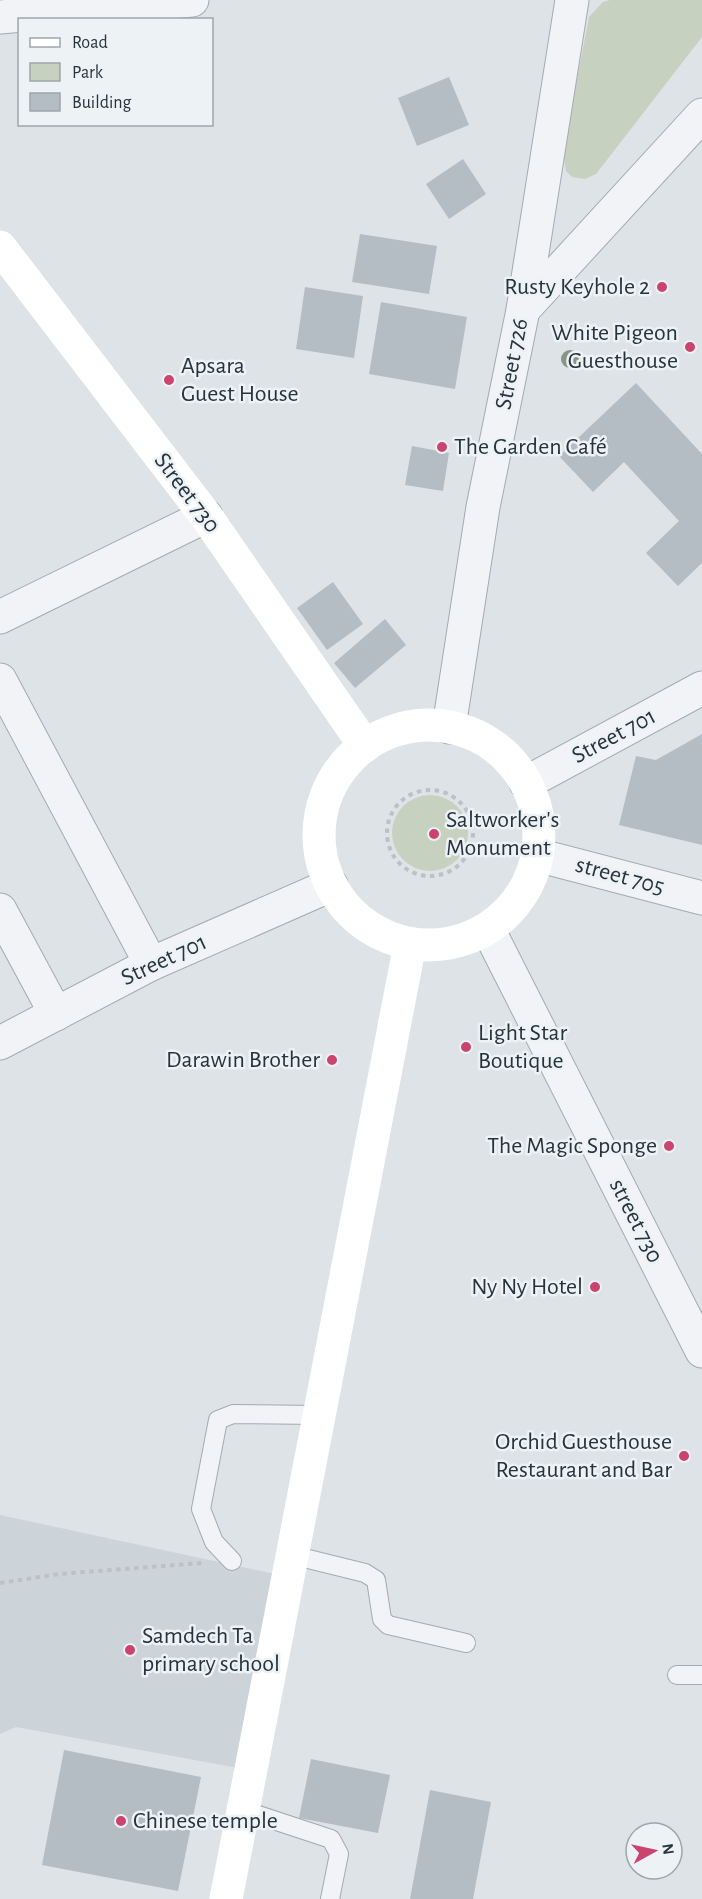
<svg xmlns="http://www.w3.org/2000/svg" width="702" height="1899" viewBox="0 0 702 1899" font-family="'Alegreya Sans',sans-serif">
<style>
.built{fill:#ccd3d9}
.green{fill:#c7d1bf}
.building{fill:#b5bdc4}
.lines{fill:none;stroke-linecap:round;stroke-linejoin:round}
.lane-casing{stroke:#a3abb1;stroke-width:20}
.street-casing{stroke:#a3abb1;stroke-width:35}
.path{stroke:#bcc1c6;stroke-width:4;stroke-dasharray:4.5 4.5;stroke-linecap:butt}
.lane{stroke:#f1f3f6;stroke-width:18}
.street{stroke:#f1f3f6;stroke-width:33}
.secondary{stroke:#fff;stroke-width:33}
.tree{fill:#889785}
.poi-dot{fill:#cb4470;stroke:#edf2f5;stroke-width:2}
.labels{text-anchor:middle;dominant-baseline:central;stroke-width:5;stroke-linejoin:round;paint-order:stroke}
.poi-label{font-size:24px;fill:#27343e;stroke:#edf2f5;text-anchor:end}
.street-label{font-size:24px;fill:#27343e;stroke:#edf2f5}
</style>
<rect width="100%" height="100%" fill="#dee3e7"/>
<!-- built -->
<polygon class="built" points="0,1515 275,1574 238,1768 16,1727 0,1734"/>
<!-- green -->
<g class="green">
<polygon points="610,0 702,0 702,37 596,174 585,179 572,177 566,171 563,152 589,17 603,2"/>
<circle cx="430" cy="833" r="38"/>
</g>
<!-- building -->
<g class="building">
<polygon points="449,77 469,125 417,146 398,98"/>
<polygon points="463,159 486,194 449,219 426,184"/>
<polygon points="360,234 437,246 429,294 352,282"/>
<polygon points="305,287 363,296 354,358 296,349"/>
<polygon points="381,302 467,317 455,389 369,374"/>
<polygon points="636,383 702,454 702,563 678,586 646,553 679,521 624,462 593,492 559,456"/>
<polygon points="412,446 449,453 443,491 405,485"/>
<polygon points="333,582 363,624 327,650 297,608"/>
<polygon points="385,619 406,645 355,688 334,663"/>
<polygon points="702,734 702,845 619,825 636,756 656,760"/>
<polygon points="64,1750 201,1777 178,1891 42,1865"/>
<polygon points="311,1759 390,1775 378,1833 299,1818"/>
<polygon points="430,1790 491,1802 473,1899 410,1899"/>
</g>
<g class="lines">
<!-- lane casing -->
<g class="lane-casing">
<g id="lane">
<polyline points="292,1555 365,1573 376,1580 382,1619 388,1625 466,1643"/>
<polyline points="232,1561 214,1542 201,1509 218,1420 233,1414 319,1415"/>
<polyline points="677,1675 702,1675"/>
<polyline points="243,1810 331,1839 339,1854 330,1899"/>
</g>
</g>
<!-- street casing -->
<g class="street-casing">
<g id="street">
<polyline points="0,17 192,0"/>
<polyline points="523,310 702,115"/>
<polyline points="0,617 206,516"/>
<polyline points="0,680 151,964"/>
<polyline points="449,727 483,507 523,310 572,0"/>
<polyline points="526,783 702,688"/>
<polyline points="537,855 702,898"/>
<polyline points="0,910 56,1014"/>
<polyline points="488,929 702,1351"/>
<polyline points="0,1043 151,964 331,885"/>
</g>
</g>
<!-- path -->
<g class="path">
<circle cx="430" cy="833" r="43"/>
<polyline points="0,1583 59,1574 202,1563"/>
</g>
<!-- lane -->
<use href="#lane" class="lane"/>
<!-- street -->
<use href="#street" class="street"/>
<!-- secondary -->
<g class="secondary">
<polyline points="0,247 206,516 365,746"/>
<circle cx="429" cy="835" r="110"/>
<polyline points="226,1899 410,944"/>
</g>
</g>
<!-- trees -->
<circle class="tree" cx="570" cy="359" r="9"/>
<!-- markers -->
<g class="poi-dot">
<circle cx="662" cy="287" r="6"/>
<circle cx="690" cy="347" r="6"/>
<circle cx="169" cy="380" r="6"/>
<circle cx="442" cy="447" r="6"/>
<circle cx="434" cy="834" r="6"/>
<circle cx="466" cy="1047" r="6"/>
<circle cx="332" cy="1060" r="6"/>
<circle cx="669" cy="1146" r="6"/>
<circle cx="595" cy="1287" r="6"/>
<circle cx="684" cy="1456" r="6"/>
<circle cx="130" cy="1650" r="6"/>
<circle cx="121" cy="1821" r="6"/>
</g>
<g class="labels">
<!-- poi labels -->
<g class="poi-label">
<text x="650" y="287">Rusty Keyhole 2</text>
<text x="678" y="333">White Pigeon<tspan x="678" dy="28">Guesthouse</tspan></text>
<text x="181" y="366" text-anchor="start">Apsara<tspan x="181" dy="28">Guest House</tspan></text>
<text x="454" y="447" text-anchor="start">The Garden Café</text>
<text x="446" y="820" text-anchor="start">Saltworker's<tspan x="446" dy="28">Monument</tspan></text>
<text x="478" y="1033" text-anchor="start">Light Star<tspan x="478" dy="28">Boutique</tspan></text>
<text x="320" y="1060">Darawin Brother</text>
<text x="657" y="1146">The Magic Sponge</text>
<text x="583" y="1287">Ny Ny Hotel</text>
<text x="672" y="1442">Orchid Guesthouse<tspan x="672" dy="28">Restaurant and Bar</tspan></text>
<text x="142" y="1636" text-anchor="start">Samdech Ta<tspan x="142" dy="28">primary school</tspan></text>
<text x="133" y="1821" text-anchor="start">Chinese temple</text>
</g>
<!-- street labels -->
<g class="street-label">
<text transform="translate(512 364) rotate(-79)">Street 726</text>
<text transform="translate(187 493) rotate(53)">Street 730</text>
<text transform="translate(614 736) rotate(-28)">Street 701</text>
<text transform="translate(620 876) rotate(15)">street 705</text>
<text transform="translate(164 960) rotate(-25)">Street 701</text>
<text transform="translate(636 1221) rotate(63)">street 730</text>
</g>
</g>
<!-- legend -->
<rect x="18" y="18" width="195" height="108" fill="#edf2f5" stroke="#9ea6ac" stroke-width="1.5"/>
<rect x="30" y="38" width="30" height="9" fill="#ffffff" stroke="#9ea6ac" stroke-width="1.5"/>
<text x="72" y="48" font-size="18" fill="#27343e">Road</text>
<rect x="30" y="63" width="30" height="18" fill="#c7d1bf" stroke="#9ea6ac" stroke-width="1.5"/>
<text x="72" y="78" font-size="18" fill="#27343e">Park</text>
<rect x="30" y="93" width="30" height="18" fill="#b5bdc4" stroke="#9ea6ac" stroke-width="1.5"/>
<text x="72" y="108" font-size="18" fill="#27343e">Building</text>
<!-- north arrow -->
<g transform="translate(654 1851) rotate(82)"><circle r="28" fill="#edf2f5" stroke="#9ea6ac" stroke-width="1.5"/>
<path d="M0-4.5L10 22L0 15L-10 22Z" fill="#cb4470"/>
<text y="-9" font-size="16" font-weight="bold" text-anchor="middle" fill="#27343e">N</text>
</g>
</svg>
